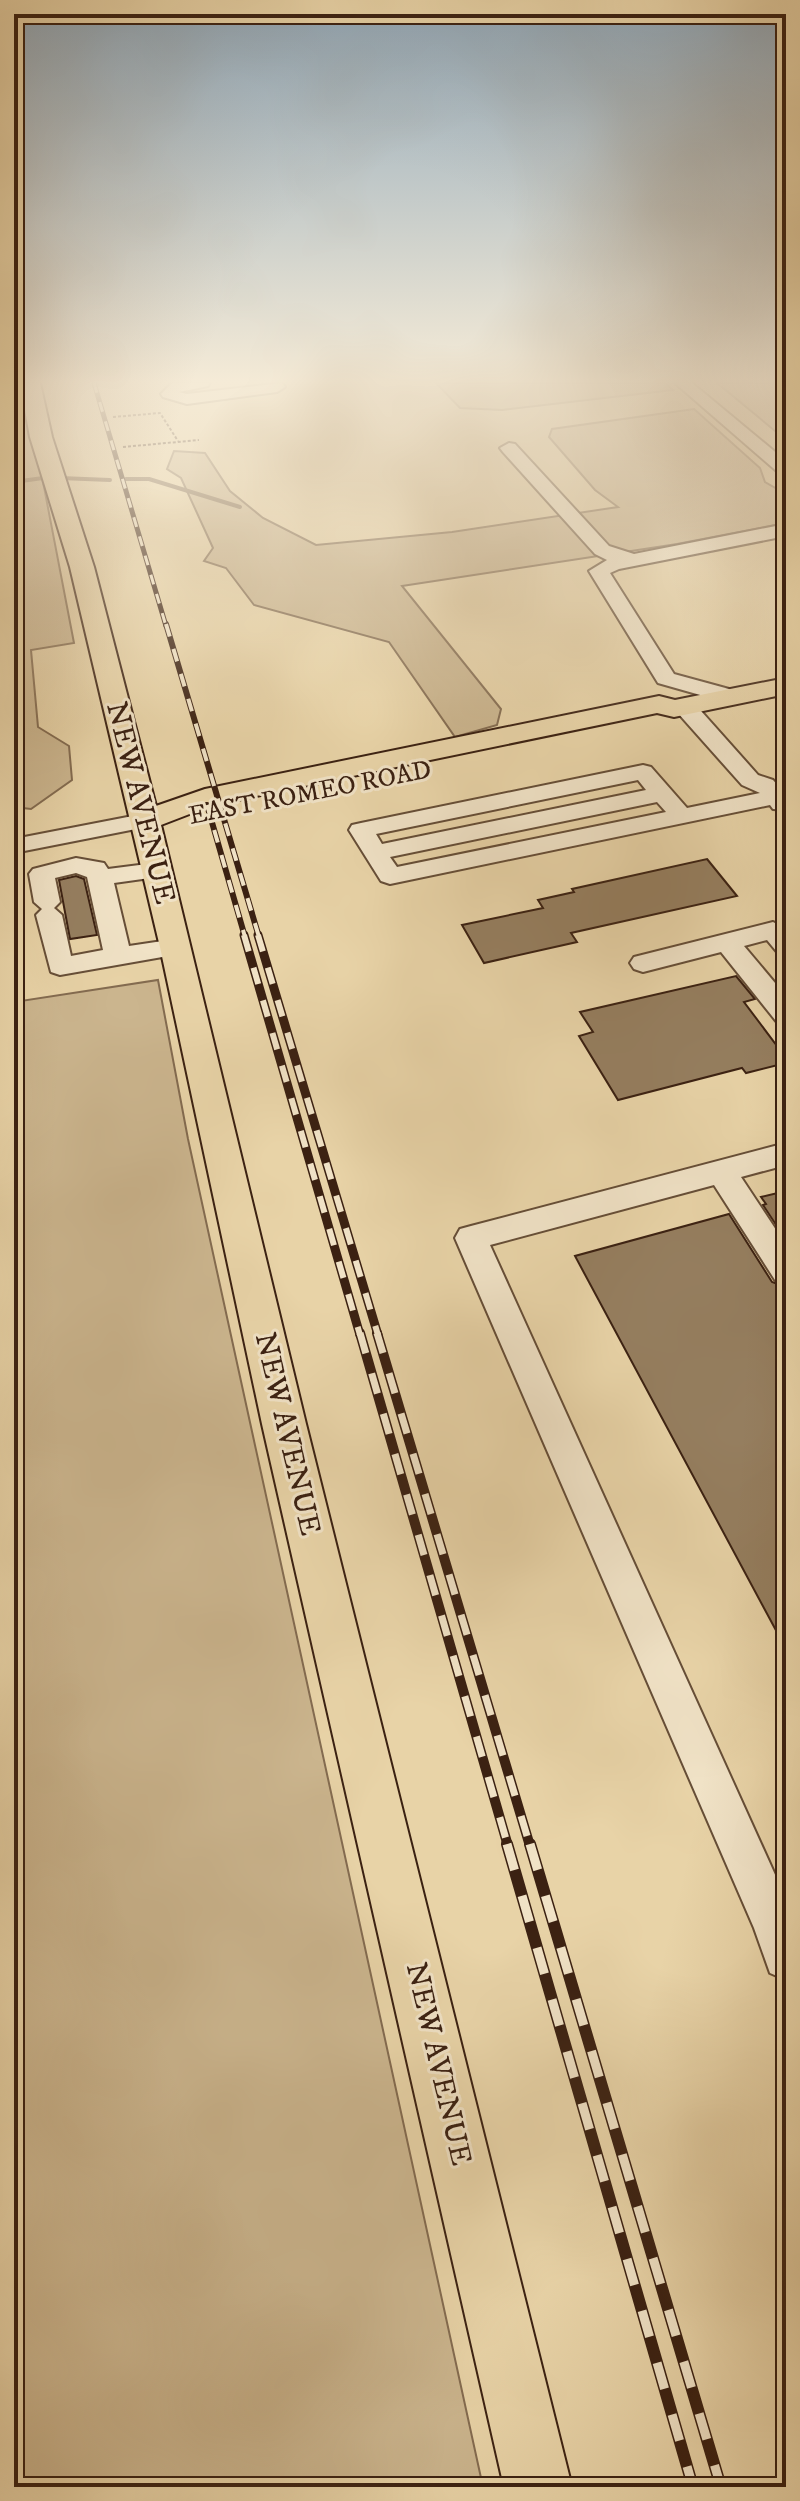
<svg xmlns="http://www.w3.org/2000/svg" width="800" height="2501" viewBox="0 0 800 2501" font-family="'IM FELL DW Pica',serif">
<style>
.green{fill:#cbb58e;stroke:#836b50;stroke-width:2}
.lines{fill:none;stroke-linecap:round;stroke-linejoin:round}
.stream{stroke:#7f674d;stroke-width:4}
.building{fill:#957e5f;stroke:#3b2112;stroke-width:2}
.minor-casing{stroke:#664e37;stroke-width:4}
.major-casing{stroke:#3b2112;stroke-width:4}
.path{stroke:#3b2112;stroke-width:2;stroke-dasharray:3 2;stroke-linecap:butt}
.minor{fill:#f0e2c6;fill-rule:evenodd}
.major{fill:#e8d3a7;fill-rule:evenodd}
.rail-far4-casing{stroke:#3b2112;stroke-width:5}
.rail-far3-casing{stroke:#3b2112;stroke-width:6}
.rail-far2-casing{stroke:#3b2112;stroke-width:9}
.rail-far1-casing{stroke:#3b2112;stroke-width:10}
.rail-casing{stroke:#3b2112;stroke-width:12}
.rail-far4{stroke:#f0e2c6;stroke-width:3;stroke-dasharray:10;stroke-linecap:butt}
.rail-far3{stroke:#f0e2c6;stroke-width:4;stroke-dasharray:13;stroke-linecap:butt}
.rail-far2{stroke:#f0e2c6;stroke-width:6;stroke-dasharray:17;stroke-linecap:butt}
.rail-far1{stroke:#f0e2c6;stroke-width:7;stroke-dasharray:21;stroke-linecap:butt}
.rail{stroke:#f0e2c6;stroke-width:9;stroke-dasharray:27;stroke-linecap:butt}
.labels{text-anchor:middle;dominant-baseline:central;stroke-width:6;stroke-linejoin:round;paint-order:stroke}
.far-street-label{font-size:26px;fill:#3b2112;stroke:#f0e2c6}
.street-label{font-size:30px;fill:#3b2112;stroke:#f0e2c6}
</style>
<rect width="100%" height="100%" fill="#e8d3a7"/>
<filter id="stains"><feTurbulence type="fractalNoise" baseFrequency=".0025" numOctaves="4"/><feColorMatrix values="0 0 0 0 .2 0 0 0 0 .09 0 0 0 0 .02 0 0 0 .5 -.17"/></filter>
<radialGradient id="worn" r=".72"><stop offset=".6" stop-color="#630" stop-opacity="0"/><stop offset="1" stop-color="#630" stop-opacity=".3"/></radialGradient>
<!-- green -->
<g class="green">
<polygon points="14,383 24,383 74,643 31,650 38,727 69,746 72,780 31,809 14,807"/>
<polygon points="436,383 665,383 673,390 502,410 460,408"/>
<polygon points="717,383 786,383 786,440"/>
<polygon points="694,409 760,468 765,482 786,494 786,523 677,544 402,586 501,709 497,725 455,737 389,642 254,605 226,568 204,561 213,548 181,478 167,469 174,451 205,453 230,491 263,518 316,545 452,532 618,507 595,490 549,437 552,429"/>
<polygon points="158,980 188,1139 483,2487 14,2487 14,1002"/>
</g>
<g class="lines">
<!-- stream -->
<g class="stream">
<polyline points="781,383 786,388"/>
<polyline points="60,478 110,480"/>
<polyline points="126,479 149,479 240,507"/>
<polyline points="14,482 43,478"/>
</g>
</g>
<!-- building -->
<g class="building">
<polygon points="707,859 737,896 571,933 577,942 484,963 462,925 543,908 538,900 574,892 572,889"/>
<polygon points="76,876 84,879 97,935 70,939 59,880"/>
<polygon points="736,976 755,999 744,1002 786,1058 786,1063 746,1073 742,1068 618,1100 579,1036 593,1032 580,1012"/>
<polygon points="786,1191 786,1240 763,1205 766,1204 761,1197"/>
<polygon points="729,1214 772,1282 786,1287 786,1649 575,1256"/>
</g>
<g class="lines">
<!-- minor casing -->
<g class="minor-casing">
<g id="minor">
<polygon points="172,383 210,383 208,386 179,392 187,394 282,383 285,387 277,392 187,404 163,397 161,394"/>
<polygon points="675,383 692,383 786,461 786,475 780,474"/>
<polygon points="509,443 515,444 609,546 634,554 786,524 786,536 619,569 610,573 674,674 740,692 743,697 740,702 732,704 658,683 589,571 607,560 595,554 503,452 500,448"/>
<path d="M 685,700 L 693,702 L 758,775 L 773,780 L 781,789 L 786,788 L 786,810 L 773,809 L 770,805 L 390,884 L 381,881 L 349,830 L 352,825 L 361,823 L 643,765 L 651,767 L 687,808 L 760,793 L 742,785 L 677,712 L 674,707 L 677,702 ZM 638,780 L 646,790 L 382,844 L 376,834 ZM 657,802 L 666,812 L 397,867 L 390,857 Z"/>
<polygon points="143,814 151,816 155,821 151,826 14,853 14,839"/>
<path d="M 76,858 L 104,863 L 108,869 L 155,863 L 164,866 L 167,871 L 164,876 L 114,883 L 129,946 L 176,939 L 185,941 L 189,947 L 185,953 L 60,975 L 51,972 L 36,915 L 42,909 L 34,902 L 29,874 L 33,869 ZM 76,873 L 87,877 L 103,950 L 71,956 L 62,915 L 54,908 L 60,902 L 55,878 Z"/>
<polygon points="773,922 786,929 786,954 777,952 767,940 744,946 786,996 786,1023 776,1021 721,952 643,972 634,969 630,963 634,957"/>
<polygon points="786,1143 786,1165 741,1177 786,1245 786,1284 775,1280 714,1185 490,1245 786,1899 786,1980 770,1973 754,1928 455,1238 460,1229 471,1226"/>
</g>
</g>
<!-- major casing -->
<g class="major-casing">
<polygon id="major" points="20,383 40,383 52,437 94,567 156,806 205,789 659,696 675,700 786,678 786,694 674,717 657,713 213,805 161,825 306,1424 572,2487 504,2487 262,1424 160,947 70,567 30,437"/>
</g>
<!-- path -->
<g class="path">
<polyline points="113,417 160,413 178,441"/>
<polyline points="123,447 199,440"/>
</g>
<!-- minor -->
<use href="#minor" class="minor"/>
<!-- major -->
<use href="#major" class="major"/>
<!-- rail-far4 casing -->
<g class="rail-far4-casing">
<polyline id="rail-far4" points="94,383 166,626"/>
</g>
<!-- rail-far3 casing -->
<g class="rail-far3-casing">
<g id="rail-far3">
<polyline points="166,624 259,937"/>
<polyline points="207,805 245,937"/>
</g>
</g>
<!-- rail-far2 casing -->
<g class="rail-far2-casing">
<g id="rail-far2">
<polyline points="244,935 360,1335"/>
<polyline points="258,935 378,1335"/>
</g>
</g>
<!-- rail-far1 casing -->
<g class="rail-far1-casing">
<g id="rail-far1">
<polyline points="360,1333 508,1846"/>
<polyline points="377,1333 530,1846"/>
</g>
</g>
<!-- rail casing -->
<g class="rail-casing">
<g id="rail">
<polyline points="507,1844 693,2487"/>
<polyline points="530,1844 721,2487"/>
</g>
</g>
<!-- rail-far4 -->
<use href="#rail-far4" class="rail-far4"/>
<!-- rail-far3 -->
<use href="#rail-far3" class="rail-far3"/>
<!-- rail-far2 -->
<use href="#rail-far2" class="rail-far2"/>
<!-- rail-far1 -->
<use href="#rail-far1" class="rail-far1"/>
<!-- rail -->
<use href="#rail" class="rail"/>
</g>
<!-- sky -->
<linearGradient id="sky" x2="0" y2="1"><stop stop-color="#90a8ba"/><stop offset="0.52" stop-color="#f5ebd7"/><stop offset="1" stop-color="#f5ebd7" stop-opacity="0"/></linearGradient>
<rect width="800" height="733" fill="url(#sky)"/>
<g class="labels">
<!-- far-street labels -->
<g class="far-street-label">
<text transform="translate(310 793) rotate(-11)">EAST ROMEO ROAD</text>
</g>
<!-- street labels -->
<g class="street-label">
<text transform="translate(140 803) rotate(76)">NEW AVENUE</text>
<text transform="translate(287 1434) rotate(77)">NEW AVENUE</text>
<text transform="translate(438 2064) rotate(77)">NEW AVENUE</text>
</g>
</g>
<!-- margin -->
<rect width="800" height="2501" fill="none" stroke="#e8d3a7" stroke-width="48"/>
<rect x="16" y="16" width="768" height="2469" fill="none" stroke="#3b2112" stroke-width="4"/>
<rect x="24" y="24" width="752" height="2453" fill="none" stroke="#3b2112" stroke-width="2"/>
<rect width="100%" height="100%" filter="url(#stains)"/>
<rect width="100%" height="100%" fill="url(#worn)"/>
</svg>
